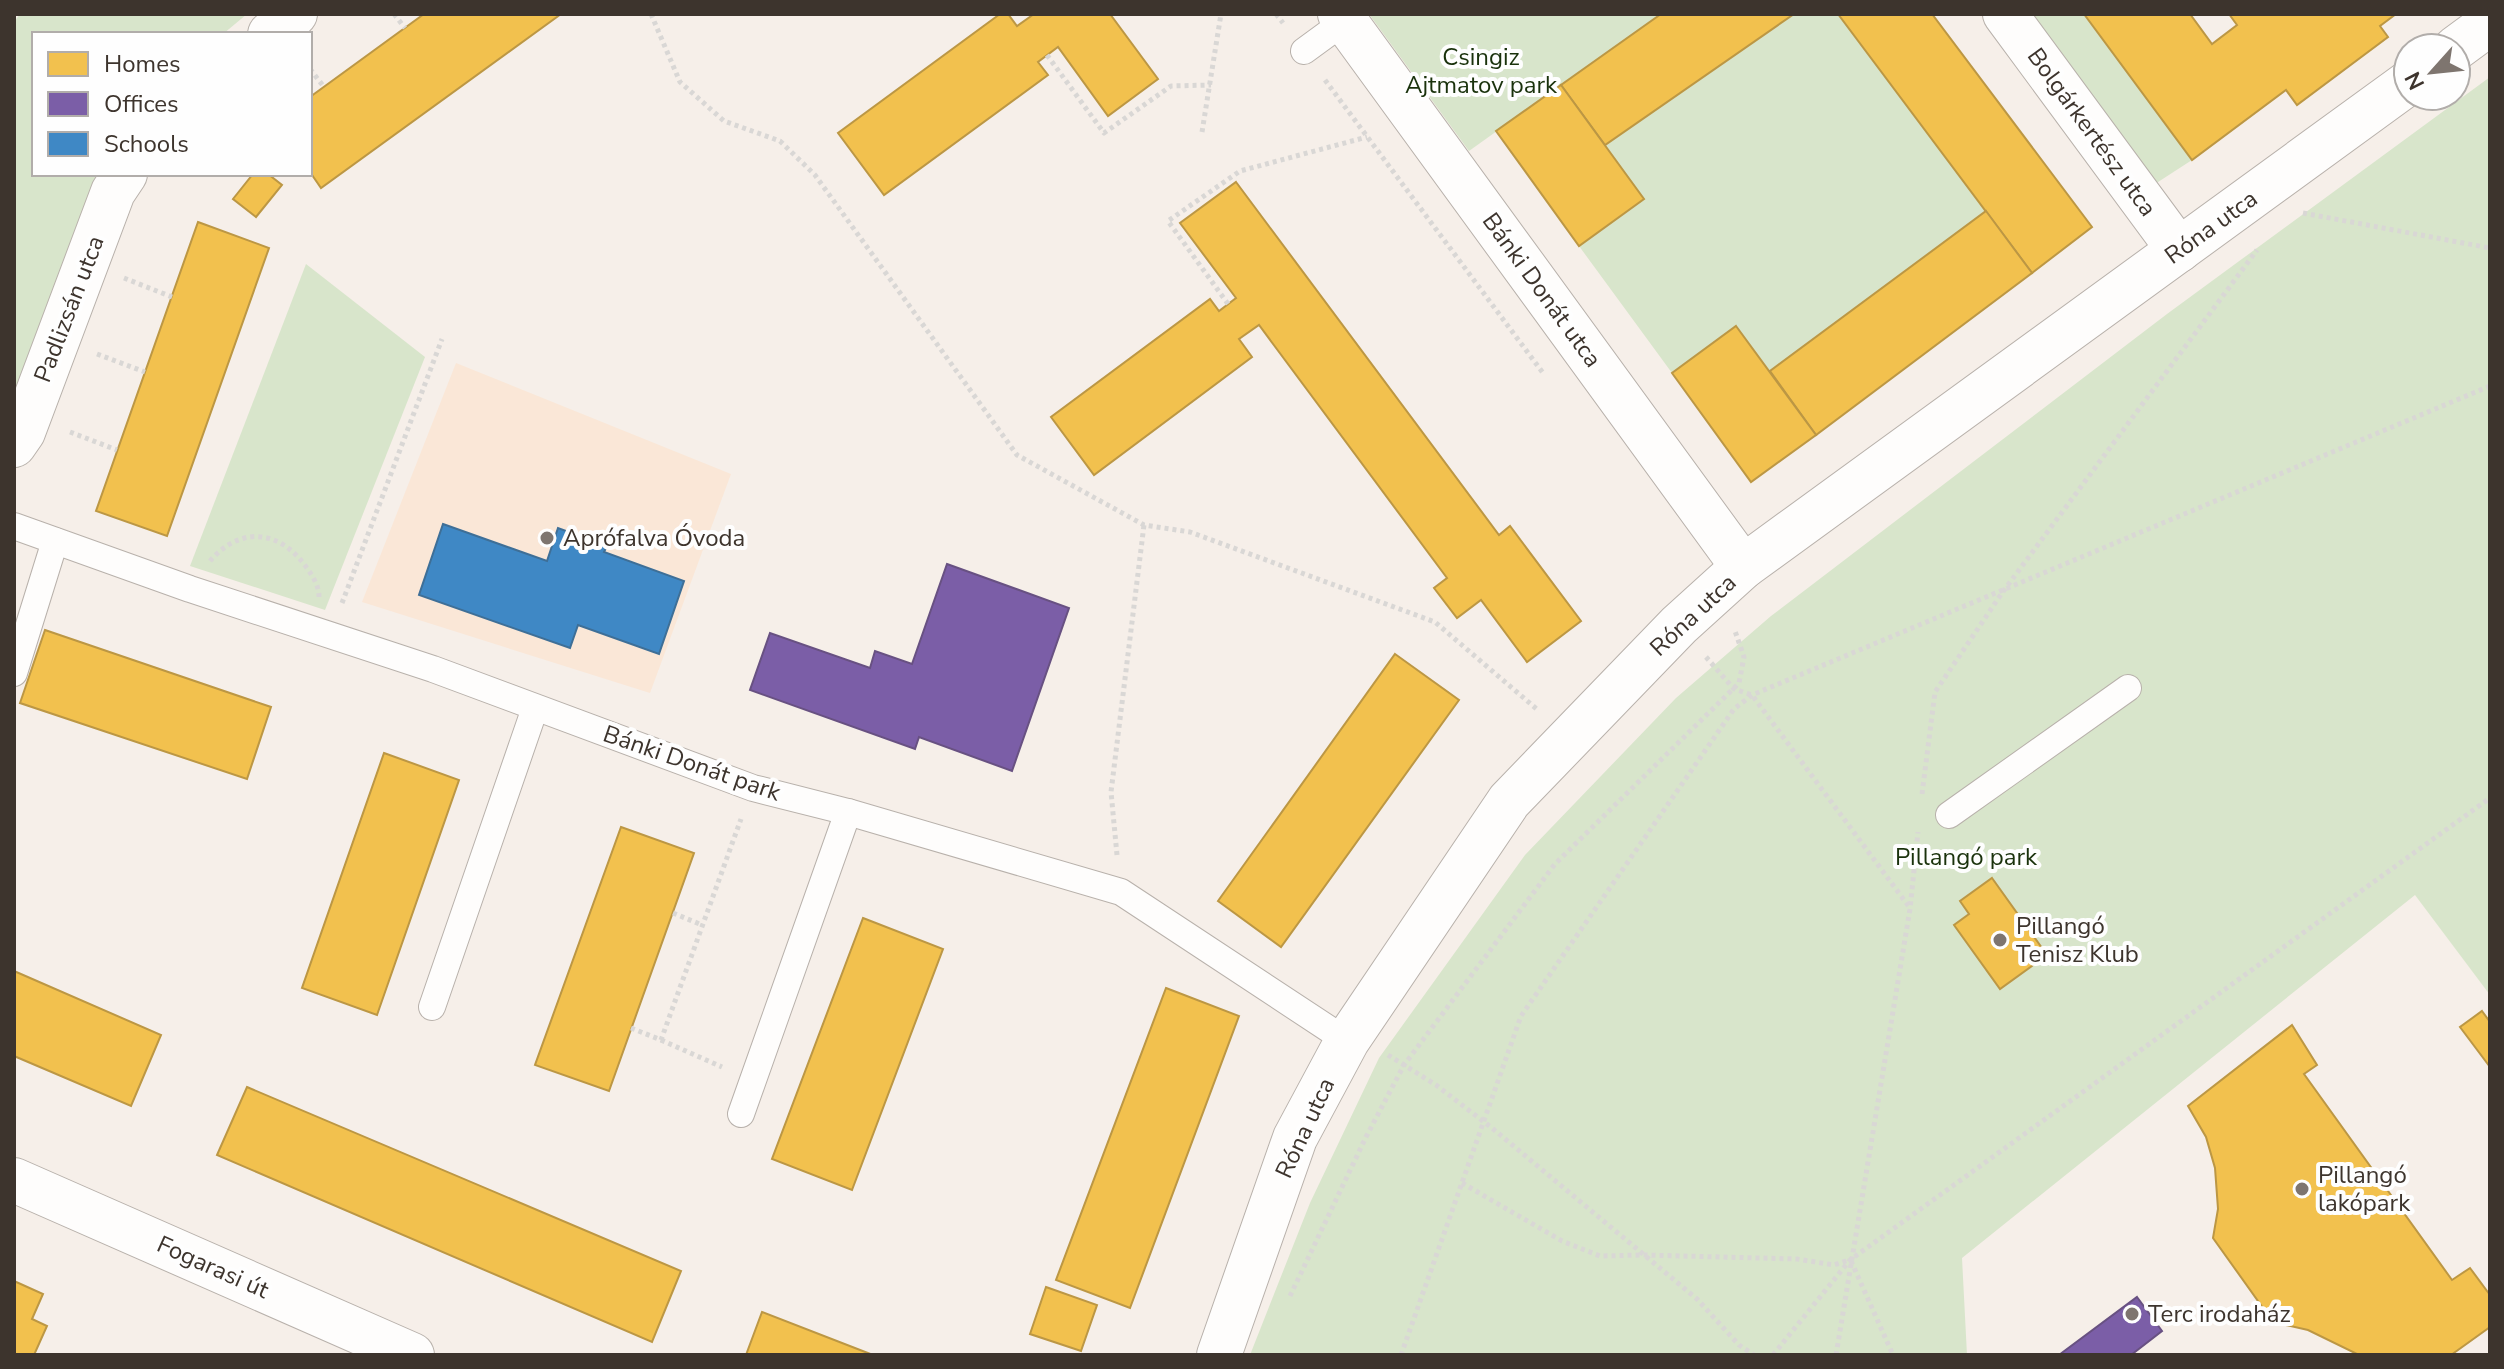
<svg xmlns="http://www.w3.org/2000/svg" width="2504" height="1369" viewBox="0 0 2504 1369" font-family="'Nunito Sans',sans-serif">
<style>
.built{fill:#fae7d7}
.green{fill:#d8e5cb}
.homes{fill:#f2c14e;stroke:#bc9744;stroke-width:2}
.offices{fill:#7b5ea7;stroke:#685182;stroke-width:2}
.schools{fill:#3f88c5;stroke:#3e6f97;stroke-width:2}
.lines{fill:none;stroke-linecap:round;stroke-linejoin:round}
.lane-casing{stroke:#b8b1ab;stroke-width:28}
.street-casing{stroke:#b8b1ab;stroke-width:46}
.secondary-casing{stroke:#b8b1ab;stroke-width:46}
.path{stroke:#d9d7d5;stroke-width:5;stroke-dasharray:4 4;stroke-linecap:butt}
.lane{stroke:#fefdfc;stroke-width:26}
.street{stroke:#fefdfc;stroke-width:44}
.secondary{stroke:#fefdfc;stroke-width:44}
.poi-dot{fill:#7e756f;stroke:#fefefe;stroke-width:3}
.labels{text-anchor:middle;dominant-baseline:central;stroke-width:8;stroke-linejoin:round;paint-order:stroke}
.park-label{font-size:24px;fill:#1a320c;stroke:#fefefe}
.street-label{font-size:24px;fill:#3d342d;stroke:#fefefe}
.poi-label{font-size:24px;fill:#3d342d;stroke:#fefefe;text-anchor:start}
</style>
<rect width="100%" height="100%" fill="#f6efe9"/>
<!-- built -->
<polygon class="built" points="456,363 731,474 650,693 362,602"/>
<!-- green -->
<g class="green">
<polygon points="20,14 247,14 223,34 34,34 34,174 100,174 14,416 14,22"/>
<polygon points="1369,14 1661,14 1469,151"/>
<polygon points="1794,14 1838,14 1986,211 1770,371 1736,326 1672,373 1579,246 1644,199 1605,145"/>
<polygon points="2005,14 2084,14 2192,160 2138,195"/>
<polygon points="2490,77 2490,995 2415,895 1962,1258 1967,1355 1250,1355 1310,1203 1379,1058 1525,855 1676,698 1771,616 2167,314"/>
<polygon points="306,264 425,357 325,610 190,566"/>
</g>
<!-- homes -->
<g class="homes">
<polygon points="424,14 561,14 321,188 310,172 310,97"/>
<polygon points="1000,14 1008,14 1017,26 1034,14 1110,14 1158,79 1108,116 1058,47 1038,62 1048,75 884,195 838,133"/>
<polygon points="1661,14 1794,14 1605,145 1561,85"/>
<polygon points="1838,14 1932,14 2092,227 2032,273"/>
<polygon points="2084,14 2190,14 2212,44 2237,25 2229,14 2396,14 2380,26 2388,37 2297,105 2286,90 2192,160"/>
<polygon points="1561,85 1644,199 1579,246 1496,131"/>
<polygon points="253,174 268,174 282,185 256,217 233,199"/>
<polygon points="1236,182 1499,535 1510,526 1581,621 1527,662 1481,600 1457,618 1434,588 1447,578 1259,325 1239,339 1252,357 1094,475 1051,417 1210,299 1219,311 1236,298 1180,223"/>
<polygon points="1986,211 2032,273 1816,435 1770,371"/>
<polygon points="198,222 269,248 167,536 96,511"/>
<polygon points="1736,326 1816,435 1751,482 1672,373"/>
<polygon points="45,630 271,707 247,779 20,703"/>
<polygon points="1395,654 1459,700 1281,947 1218,901"/>
<polygon points="384,753 459,780 377,1015 302,988"/>
<polygon points="621,827 694,853 609,1091 535,1065"/>
<polygon points="1992,878 2047,955 2000,989 1954,925 1969,914 1960,901"/>
<polygon points="863,918 943,949 852,1190 772,1159"/>
<polygon points="14,971 161,1035 131,1106 14,1056"/>
<polygon points="1166,988 1239,1016 1130,1308 1056,1280"/>
<polygon points="2482,1011 2490,1022 2490,1067 2460,1027"/>
<polygon points="2292,1025 2317,1065 2304,1074 2452,1280 2470,1268 2490,1295 2490,1327 2451,1355 2359,1355 2308,1330 2273,1322 2213,1238 2218,1209 2215,1168 2206,1137 2188,1106"/>
<polygon points="247,1087 681,1271 652,1342 217,1155"/>
<polygon points="14,1281 43,1294 32,1319 47,1326 34,1355 14,1355"/>
<polygon points="1046,1287 1097,1305 1081,1351 1030,1334"/>
<polygon points="762,1312 873,1355 746,1355"/>
</g>
<!-- offices -->
<g class="offices">
<polygon points="947,564 1069,608 1012,771 919,737 915,749 750,690 770,633 870,668 875,651 912,664"/>
<polygon points="2137,1297 2162,1331 2131,1355 2059,1355"/>
</g>
<!-- schools -->
<polygon class="schools" points="443,524 547,561 558,528 607,546 604,552 684,581 659,654 578,625 570,648 419,595"/>
<g class="lines">
<!-- lane casing -->
<g class="lane-casing">
<g id="lane">
<polyline points="1304,51 1345,21"/>
<polyline points="14,526 190,589 433,669 753,788 848,812 1121,892 1347,1041"/>
<polyline points="14,673 55,541"/>
<polyline points="1949,815 2128,688"/>
<polyline points="432,1007 535,708"/>
<polyline points="741,1114 848,812"/>
</g>
</g>
<!-- street casing -->
<g class="street-casing">
<g id="street">
<polyline points="2005,14 2179,250"/>
<polyline points="270,34 295,14"/>
<polyline points="14,445 23,432 113,192 125,174"/>
</g>
</g>
<!-- secondary casing -->
<g class="secondary-casing">
<g id="secondary">
<polyline points="1340,14 1743,567"/>
<polyline points="2456,48 2490,23"/>
<polyline points="14,1180 412,1355"/>
<polyline points="1219,1355 1295,1138 1347,1041 1509,801 1679,625 1743,567 2408,83"/>
</g>
</g>
<!-- path -->
<g class="path">
<polyline points="394,14 405,28"/>
<polyline points="651,14 680,82 724,121 780,141 815,175 1017,455 1144,525 1190,532 1435,622 1539,711"/>
<polyline points="1276,14 1283,23"/>
<polyline points="1047,55 1104,133 1171,86 1211,85"/>
<polyline points="310,69 324,87"/>
<polyline points="1325,80 1543,373"/>
<polyline points="1202,132 1221,14"/>
<polyline points="2303,213 2490,248"/>
<polyline points="124,278 172,297"/>
<polyline points="1228,304 1168,221 1240,171 1367,137"/>
<polyline points="97,354 145,372"/>
<polyline points="70,432 117,450"/>
<path d="M 210,561 C 239,527 277,529 304,564 C 311,573 319,585 319,597"/>
<polyline points="342,603 442,339"/>
<polyline points="1706,657 1734,689 1752,695 1910,908"/>
<polyline points="1922,794 1935,692 2002,593 2257,250"/>
<polyline points="1117,855 1111,792 1144,525"/>
<polyline points="673,913 702,925"/>
<polyline points="631,1028 661,1040 741,819"/>
<polyline points="661,1040 722,1067"/>
<polyline points="1388,1055 1436,1085 1492,1128 1697,1299 1739,1345 1754,1355"/>
<polyline points="1462,1183 1562,1241 1600,1256 1644,1255 1797,1259 1834,1265 1849,1260"/>
<polyline points="1851,1261 1893,1355"/>
<polyline points="1290,1296 1366,1137 1404,1065 1555,864 1739,683 1744,657 1735,631"/>
<polyline points="1401,1355 1521,1016 1734,709 1752,695 2490,386"/>
<polyline points="1773,1355 1850,1260 2490,798"/>
<polyline points="1836,1355 1910,909 1918,832"/>
</g>
<!-- lane -->
<use href="#lane" class="lane"/>
<!-- street -->
<use href="#street" class="street"/>
<!-- secondary -->
<use href="#secondary" class="secondary"/>
</g>
<!-- markers -->
<g class="poi-dot">
<circle cx="547" cy="538" r="8"/>
<circle cx="2000" cy="940" r="8"/>
<circle cx="2302" cy="1189" r="8"/>
<circle cx="2132" cy="1314" r="8"/>
</g>
<g class="labels">
<!-- park labels -->
<g class="park-label">
<text x="1481" y="57">Csingiz<tspan x="1481" dy="28">Ajtmatov park</tspan></text>
<text x="1966" y="857">Pillangó park</text>
</g>
<!-- street labels -->
<g class="street-label">
<text transform="translate(2092 132) rotate(54)">Bolgárkertész utca</text>
<text transform="translate(2211 227) rotate(-36)">Róna utca</text>
<text transform="translate(1542 290) rotate(54)">Bánki Donát utca</text>
<text transform="translate(69 309) rotate(-69)">Padlizsán utca</text>
<text transform="translate(1693 615) rotate(-43)">Róna utca</text>
<text transform="translate(692 763) rotate(19)">Bánki Donát park</text>
<text transform="translate(1305 1128) rotate(-65)">Róna utca</text>
<text transform="translate(213 1267) rotate(24)">Fogarasi út</text>
</g>
<!-- poi labels -->
<g class="poi-label">
<text x="563" y="538">Aprófalva Óvoda</text>
<text x="2016" y="926">Pillangó<tspan x="2016" dy="28">Tenisz Klub</tspan></text>
<text x="2318" y="1175">Pillangó<tspan x="2318" dy="28">lakópark</tspan></text>
<text x="2148" y="1314">Terc irodaház</text>
</g>
</g>
<!-- border -->
<rect width="2504" height="1369" fill="none" stroke="#3d342d" stroke-width="32"/>
<!-- legend -->
<rect x="32" y="32" width="280" height="144" fill="#fefefe" stroke="#b1adaa" stroke-width="2"/>
<rect x="48" y="52" width="40" height="24" fill="#f2c14e" stroke="#b1adaa" stroke-width="2"/>
<text x="104" y="72" font-size="24" fill="#3d342d">Homes</text>
<rect x="48" y="92" width="40" height="24" fill="#7b5ea7" stroke="#b1adaa" stroke-width="2"/>
<text x="104" y="112" font-size="24" fill="#3d342d">Offices</text>
<rect x="48" y="132" width="40" height="24" fill="#3f88c5" stroke="#b1adaa" stroke-width="2"/>
<text x="104" y="152" font-size="24" fill="#3d342d">Schools</text>
<!-- north arrow -->
<g transform="translate(2432 72) rotate(243)"><circle r="38" fill="#fefefe" stroke="#b1adaa" stroke-width="2"/>
<path d="M0-6L14 30L0 20L-14 30Z" fill="#7e756f"/>
<text y="-12" font-size="22" font-weight="bold" text-anchor="middle" fill="#3d342d">N</text>
</g>
</svg>
